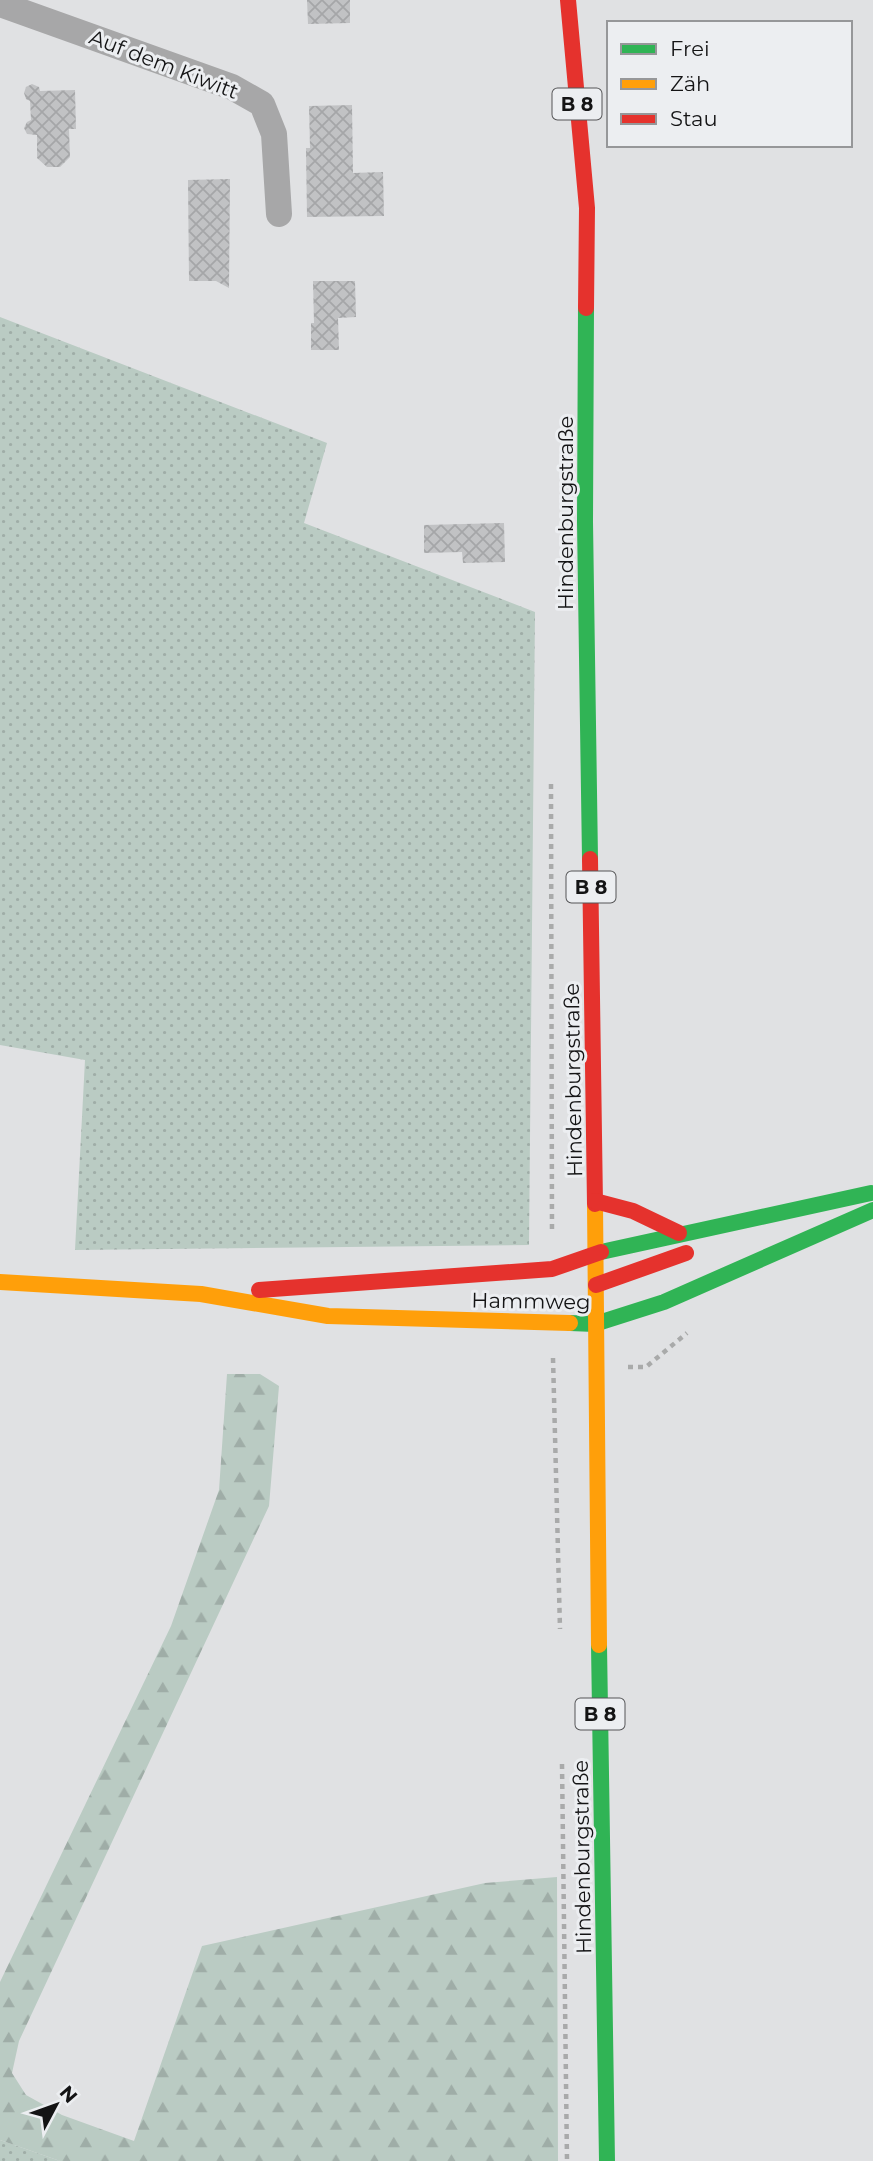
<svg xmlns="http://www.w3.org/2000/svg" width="873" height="2161" viewBox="0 0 873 2161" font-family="Montserrat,sans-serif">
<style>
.grass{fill:url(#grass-dots)}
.forest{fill:url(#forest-firs)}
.building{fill:url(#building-cross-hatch)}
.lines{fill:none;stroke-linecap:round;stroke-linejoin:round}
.path{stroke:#a9aaaa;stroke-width:4.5;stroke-dasharray:5 5;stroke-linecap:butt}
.street{stroke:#a7a7a8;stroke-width:26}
.fast{stroke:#30b455;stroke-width:16}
.slow{stroke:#ff9f0a;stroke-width:16}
.jam{stroke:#e5322d;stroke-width:16}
.labels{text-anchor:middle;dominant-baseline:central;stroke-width:6;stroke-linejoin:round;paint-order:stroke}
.shield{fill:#eceef1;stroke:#555557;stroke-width:2}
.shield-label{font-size:19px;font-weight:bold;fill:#141415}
.street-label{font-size:21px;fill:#141415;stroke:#eceef1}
</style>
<defs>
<pattern id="grass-dots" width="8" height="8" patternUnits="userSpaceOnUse" patternTransform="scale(1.75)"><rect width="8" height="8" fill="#bacbc3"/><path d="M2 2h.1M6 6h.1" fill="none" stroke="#9fada7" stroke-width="1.8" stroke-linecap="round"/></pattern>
<pattern id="forest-firs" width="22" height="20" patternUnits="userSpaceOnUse" patternTransform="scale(1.75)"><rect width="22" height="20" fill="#bacbc3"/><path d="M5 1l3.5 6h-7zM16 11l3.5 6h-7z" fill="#9fada7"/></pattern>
<pattern id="building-cross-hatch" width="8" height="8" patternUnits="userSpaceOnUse" patternTransform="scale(1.75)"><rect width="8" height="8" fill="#c1c2c4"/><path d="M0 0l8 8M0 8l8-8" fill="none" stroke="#a5a6a8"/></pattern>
</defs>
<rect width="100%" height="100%" fill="#e0e1e3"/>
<!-- grass -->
<g class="grass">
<polygon points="0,317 327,443 304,523 535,612 529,1245 75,1250 85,1060 0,1045"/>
<polygon points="0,2140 60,2161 0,2161"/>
</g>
<!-- forest -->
<polygon class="forest" points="227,1374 260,1374 279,1386 269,1506 19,2041 12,2073 26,2095 62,2115 134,2141 202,1946 485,1883 557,1877 558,2161 60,2161 0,2140 0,1982 171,1626 219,1490"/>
<!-- building -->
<g class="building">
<polygon points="307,0 350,0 350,23 308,24"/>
<polygon points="32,84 39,87 40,91 75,90 76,129 69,129 70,157 60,167 47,167 37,158 37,135 27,134 24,128 27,122 31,120 30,101 26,99 24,93 26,87"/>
<polygon points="352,105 353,173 383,172 384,216 307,217 306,148 310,148 309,106"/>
<polygon points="230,179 229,288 216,281 189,281 188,180"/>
<polygon points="313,281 355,281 356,317 338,318 339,350 311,350 311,323 314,323"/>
<polygon points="504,523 505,562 463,563 462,552 424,553 424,525"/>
</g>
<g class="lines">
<!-- path -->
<g class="path">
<polyline points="551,784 552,1234"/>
<polyline points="553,1358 560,1629"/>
<polyline points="628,1367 646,1367 687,1333"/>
<polyline points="562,1764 567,2161"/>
</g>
<!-- street -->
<polyline class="street" points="0,4 232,87 262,104 274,134 279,214"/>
<!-- fast -->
<g class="fast">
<polyline points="586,308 585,522 590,859"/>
<polyline points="601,1252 871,1193"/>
<polyline points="570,1323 595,1324 664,1302 873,1210"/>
<polyline points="599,1645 607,2161"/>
</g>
<!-- slow -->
<g class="slow">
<polyline points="595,1204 599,1645"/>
<polyline points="0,1282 201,1294 328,1316 570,1323"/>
</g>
<!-- jam -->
<g class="jam">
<polyline points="568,0 587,208 586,308"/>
<polyline points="590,859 595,1204"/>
<polyline points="595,1201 633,1211 679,1233"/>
<polyline points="596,1285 686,1253"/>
<polyline points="259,1290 552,1269 601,1252"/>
</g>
</g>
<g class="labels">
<!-- shield labels -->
<g class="shield">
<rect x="552.5" y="88.5" width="49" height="31" rx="5"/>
<rect x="566.5" y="871.5" width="49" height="31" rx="5"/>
<rect x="575.5" y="1698.5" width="49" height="31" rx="5"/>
</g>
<g class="shield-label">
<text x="577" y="104">B 8</text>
<text x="591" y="887">B 8</text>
<text x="600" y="1714">B 8</text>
</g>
<!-- street labels -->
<g class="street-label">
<text transform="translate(164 64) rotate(21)">Auf dem Kiwitt</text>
<text transform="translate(565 513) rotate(-90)">Hindenburgstraße</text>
<text transform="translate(573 1080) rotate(-91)">Hindenburgstraße</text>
<text transform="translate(531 1301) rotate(1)">Hammweg</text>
<text transform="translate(582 1857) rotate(-91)">Hindenburgstraße</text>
</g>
</g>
<!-- legend -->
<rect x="607" y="21" width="245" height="126" fill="#eceef1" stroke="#969799" stroke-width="2"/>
<rect x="621" y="44" width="35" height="10" fill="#30b455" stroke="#969799" stroke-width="2"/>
<text x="670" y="56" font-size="21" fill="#141415">Frei</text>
<rect x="621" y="79" width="35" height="10" fill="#ff9f0a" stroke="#969799" stroke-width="2"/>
<text x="670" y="91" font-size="21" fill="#141415">Zäh</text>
<rect x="621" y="114" width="35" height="10" fill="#e5322d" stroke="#969799" stroke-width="2"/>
<text x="670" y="126" font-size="21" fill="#141415">Stau</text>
<!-- north arrow -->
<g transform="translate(56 2105) rotate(49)" stroke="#eceef1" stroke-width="5" paint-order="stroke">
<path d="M0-5L12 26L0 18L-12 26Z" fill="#141415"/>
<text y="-10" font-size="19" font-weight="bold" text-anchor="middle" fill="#141415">N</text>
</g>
</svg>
